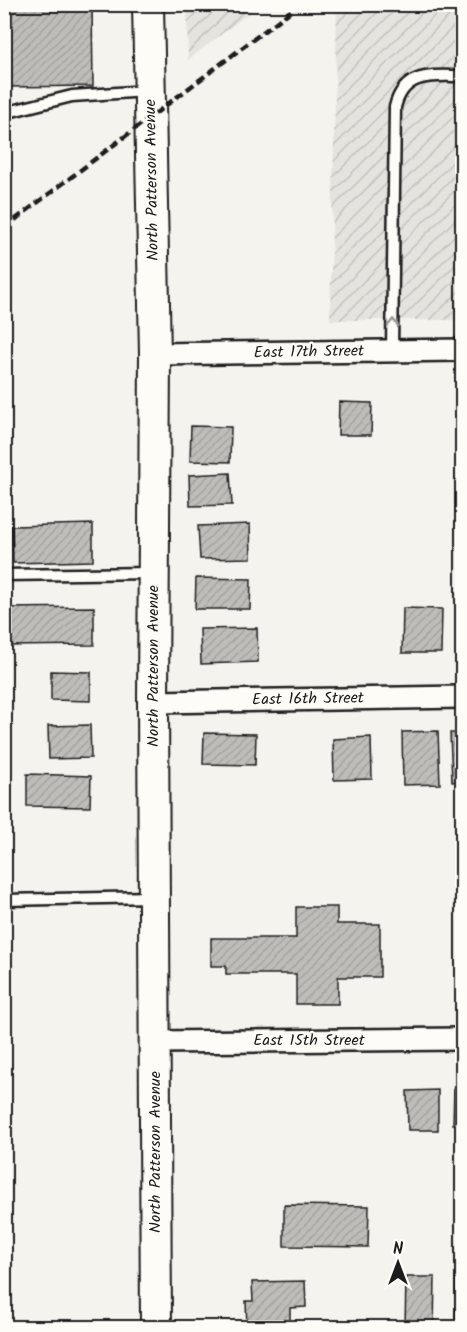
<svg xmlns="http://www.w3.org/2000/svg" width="467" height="1332" viewBox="0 0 467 1332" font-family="Kalam,sans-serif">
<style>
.industrial{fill:url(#industrial-furrows)}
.building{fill:url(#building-hatch);stroke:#1c1c1c;stroke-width:1.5}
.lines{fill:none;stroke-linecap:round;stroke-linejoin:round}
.lane-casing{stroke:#1c1c1c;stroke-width:15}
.street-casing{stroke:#1c1c1c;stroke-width:26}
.secondary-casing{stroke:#1c1c1c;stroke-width:34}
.lane{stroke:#fdfcf7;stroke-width:10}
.street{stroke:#fdfcf7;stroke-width:21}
.secondary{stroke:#fdfcf7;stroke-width:30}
.rail{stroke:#1c1c1c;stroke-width:4.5;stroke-dasharray:9 4.5;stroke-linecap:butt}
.oneway{stroke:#989794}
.labels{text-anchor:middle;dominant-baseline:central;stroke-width:4.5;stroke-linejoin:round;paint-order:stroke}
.street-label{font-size:16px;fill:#1c1c1c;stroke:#fdfcf7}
</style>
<defs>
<pattern id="industrial-furrows" width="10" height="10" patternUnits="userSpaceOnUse" patternTransform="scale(1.5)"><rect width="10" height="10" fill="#e4e3de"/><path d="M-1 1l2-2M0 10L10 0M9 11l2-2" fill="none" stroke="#c3c2be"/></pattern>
<pattern id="building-hatch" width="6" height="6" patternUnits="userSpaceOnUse" patternTransform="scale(1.5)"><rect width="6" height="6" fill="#bebdba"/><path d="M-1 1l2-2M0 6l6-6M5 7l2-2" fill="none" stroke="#a3a29f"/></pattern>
</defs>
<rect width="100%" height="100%" fill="#f4f3ee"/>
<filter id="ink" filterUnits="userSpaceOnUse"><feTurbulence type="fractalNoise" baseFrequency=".0167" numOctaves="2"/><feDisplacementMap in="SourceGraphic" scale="12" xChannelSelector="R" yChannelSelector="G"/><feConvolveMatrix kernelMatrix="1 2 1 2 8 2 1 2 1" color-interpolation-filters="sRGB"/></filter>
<g filter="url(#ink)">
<!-- industrial -->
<g class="industrial">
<polygon points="187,4 259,4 259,5 188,60"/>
<polygon points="337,5 462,5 462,320 330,320"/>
</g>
<!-- building -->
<g class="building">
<polygon points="4,4 92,4 93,86 4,87"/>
<polygon points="339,402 372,403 371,435 338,435"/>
<polygon points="191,426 231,427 230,462 190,461"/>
<polygon points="230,473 232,505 190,506 189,475"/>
<polygon points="93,524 93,561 13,563 12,526"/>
<polygon points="250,524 251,558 200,559 198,526"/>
<polygon points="196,578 251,579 250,609 195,609"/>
<polygon points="94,607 94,645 4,646 4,608"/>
<polygon points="403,608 442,609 441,653 402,653"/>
<polygon points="257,628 258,662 201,664 200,629"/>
<polygon points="51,671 91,672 91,701 51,700"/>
<polygon points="90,725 91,758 49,759 48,726"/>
<polygon points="438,731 440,784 403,785 402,732"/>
<polygon points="204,733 256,734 255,765 203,764"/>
<polygon points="450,733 462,733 462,781 452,782"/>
<polygon points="371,737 372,779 334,780 333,739"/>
<polygon points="27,774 91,776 90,807 27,806"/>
<polygon points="296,907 337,907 337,924 380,924 380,977 338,977 338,1004 296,1004 296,974 226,974 226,966 211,966 211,938 296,938"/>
<polygon points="454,1087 462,1087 462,1125 453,1124"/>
<polygon points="438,1090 438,1130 408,1130 407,1091"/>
<polygon points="284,1205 369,1206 368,1247 284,1246"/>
<polygon points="406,1277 435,1277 434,1328 405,1328"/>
<rect x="456" y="1277" width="6" height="51"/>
<polygon points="305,1281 306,1307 290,1308 290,1328 247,1328 246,1301 253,1301 252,1282"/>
</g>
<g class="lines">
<!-- lane casing -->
<g class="lane-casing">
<g id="lane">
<polyline points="4,113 72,96 147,91"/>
<path d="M 392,351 L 395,107 C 404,71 433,76 462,76"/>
<polyline points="4,575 153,573"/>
<polyline points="4,900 153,897"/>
</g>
</g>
<!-- street casing -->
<g class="street-casing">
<g id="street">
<polyline points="155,354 462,350"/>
<polyline points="153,702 462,697"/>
<polyline points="155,1042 462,1039"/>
</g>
</g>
<!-- secondary casing -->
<g class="secondary-casing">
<polyline id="secondary" points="148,4 155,354 153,702 156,1328"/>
</g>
<!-- lane -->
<use href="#lane" class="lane"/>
<!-- street -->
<use href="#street" class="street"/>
<!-- secondary -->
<use href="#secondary" class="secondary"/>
<!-- rail -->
<polyline class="rail" points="4,228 300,4"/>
</g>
<!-- one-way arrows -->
<defs><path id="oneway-chevron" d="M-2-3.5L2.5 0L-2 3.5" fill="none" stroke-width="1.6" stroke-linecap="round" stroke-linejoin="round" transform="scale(1.5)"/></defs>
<use class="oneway" href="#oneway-chevron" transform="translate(393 323) rotate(-89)"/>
</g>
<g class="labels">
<!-- street labels -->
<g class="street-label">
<text transform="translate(152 180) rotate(-91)">North Patterson Avenue</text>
<text transform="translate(309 352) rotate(-1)">East 17th Street</text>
<text transform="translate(153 666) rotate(-90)">North Patterson Avenue</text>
<text transform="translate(308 699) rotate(-1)">East 16th Street</text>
<text x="309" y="1040">East 15th Street</text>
<text transform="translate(155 1152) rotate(-90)">North Patterson Avenue</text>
</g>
</g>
<!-- margin -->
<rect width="467" height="1332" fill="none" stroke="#fdfcf7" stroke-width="24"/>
<rect x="12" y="12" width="443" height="1308" fill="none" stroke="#1c1c1c" stroke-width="2" filter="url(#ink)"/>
<!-- north arrow -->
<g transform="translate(398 1263)" stroke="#fdfcf7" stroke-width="4.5" paint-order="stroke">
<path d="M0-4.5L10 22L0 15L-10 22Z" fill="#1c1c1c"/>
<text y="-9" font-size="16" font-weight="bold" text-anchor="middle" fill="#1c1c1c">N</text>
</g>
</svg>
